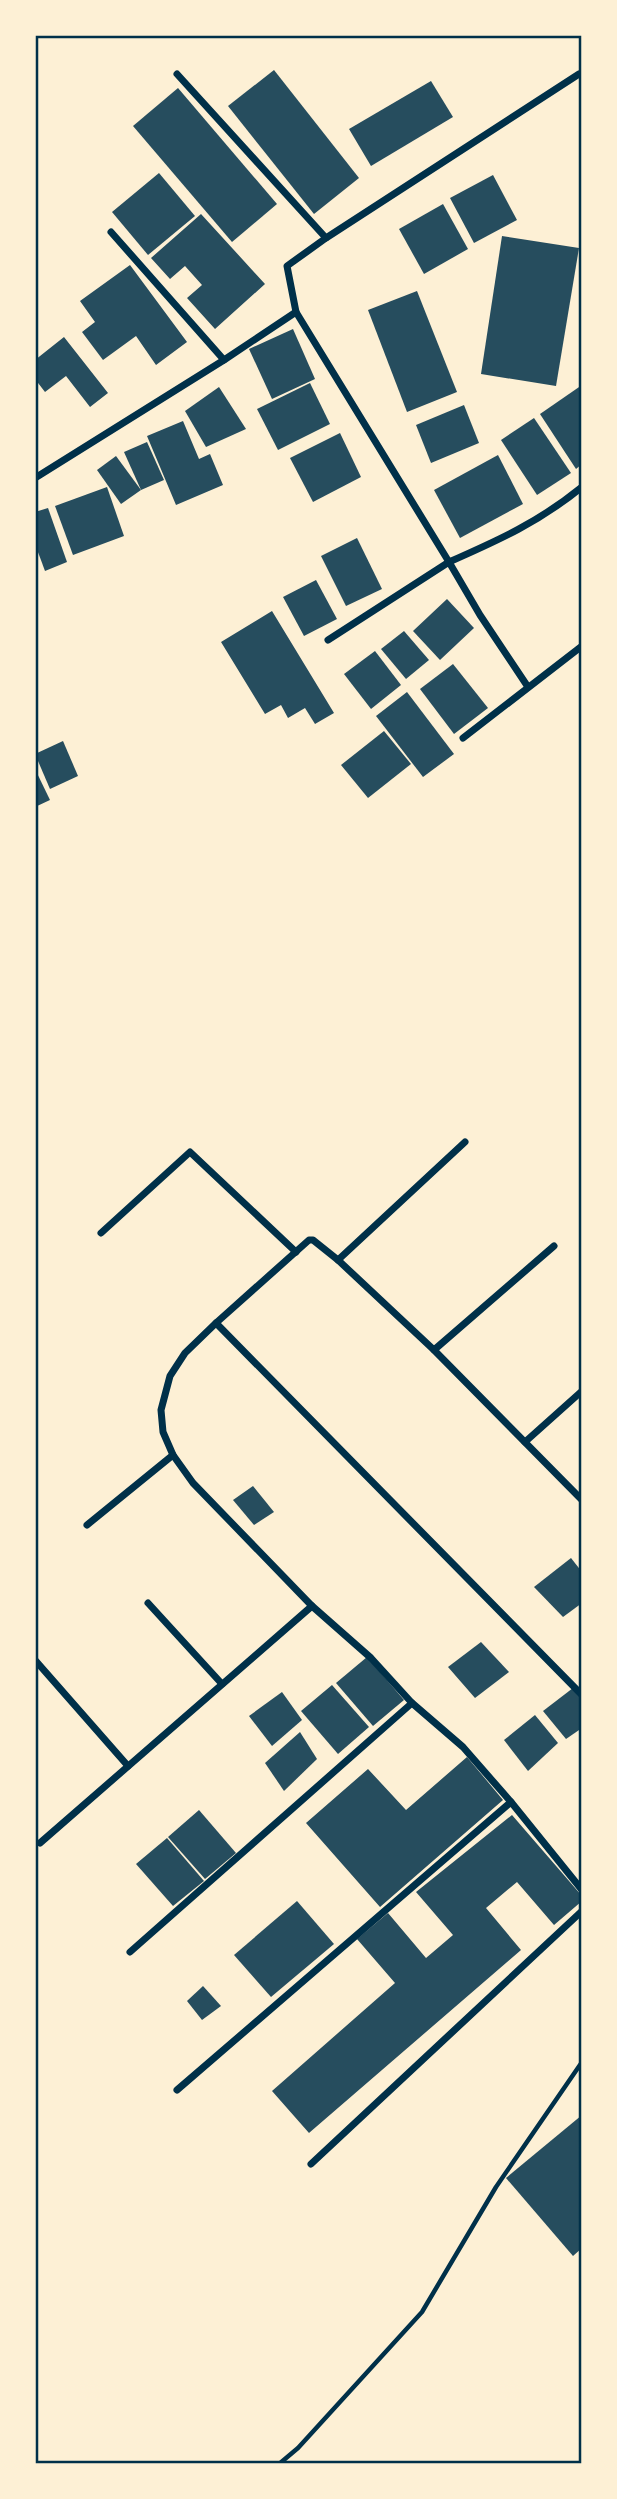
<svg xmlns="http://www.w3.org/2000/svg" width="617" height="2499" viewBox="0 0 617 2499" font-family="'Varela Round',sans-serif">
<style>
.building{fill:#264d5e}
.lines{fill:none;stroke-linecap:round;stroke-linejoin:round}
.path{stroke:#003049;stroke-width:4.5}
.minor{stroke:#003049;stroke-width:7}
.neatline{fill:none;stroke:#003049;stroke-width:2.5}
</style>
<rect width="100%" height="100%" fill="#fdf0d5"/>
<!-- building -->
<g class="building">
<polygon points="274,70 359,178 314,214 228,106"/>
<polygon points="431,81 453,117 371,166 349,129"/>
<polygon points="178,88 277,204 232,242 133,126"/>
<polygon points="159,173 195,216 148,255 112,212"/>
<polygon points="493,175 517,220 474,243 450,198"/>
<polygon points="443,204 468,249 424,274 399,229"/>
<polygon points="201,214 265,284 215,329 187,298 202,285 185,266 170,279 151,258"/>
<polygon points="502,236 579,248 556,386 481,374"/>
<polygon points="130,265 187,342 156,365 136,336 103,360 82,332 95,322 80,301"/>
<polygon points="417,291 457,392 407,412 368,310"/>
<polygon points="293,329 315,379 272,399 249,349"/>
<polygon points="64,337 108,393 90,407 66,376 45,392 35,379 35,360"/>
<polygon points="310,383 330,424 278,450 257,409"/>
<polygon points="582,385 582,464 576,469 540,414"/>
<polygon points="219,387 246,429 206,447 185,411"/>
<polygon points="464,405 479,443 431,463 416,425"/>
<polygon points="534,418 571,473 537,495 501,440"/>
<polygon points="183,421 199,459 210,454 223,485 176,505 147,436"/>
<polygon points="340,433 361,477 313,502 290,458"/>
<polygon points="147,442 164,480 141,490 124,452"/>
<polygon points="498,455 523,504 460,538 434,490"/>
<polygon points="116,456 141,490 121,504 97,470"/>
<polygon points="107,487 124,536 73,555 55,506"/>
<polygon points="48,508 67,562 45,571 35,544 35,512"/>
<polygon points="357,538 382,589 346,606 321,556"/>
<polygon points="316,580 337,619 304,636 283,597"/>
<polygon points="447,599 474,628 440,660 413,631"/>
<polygon points="272,611 334,713 315,724 305,708 288,718 281,705 265,714 221,642"/>
<polygon points="404,631 429,660 406,679 381,649"/>
<polygon points="375,651 401,685 371,709 344,674"/>
<polygon points="453,664 488,708 454,734 420,689"/>
<polygon points="407,692 454,754 423,777 376,716"/>
<polygon points="384,731 411,764 368,798 341,765"/>
<polygon points="63,741 78,776 50,789 35,754"/>
<polygon points="35,769 50,800 35,807"/>
<polygon points="253,1486 274,1512 254,1525 233,1500"/>
<polygon points="571,1558 582,1572 582,1603 563,1617 534,1587"/>
<polygon points="481,1642 509,1672 475,1698 448,1667"/>
<polygon points="367,1657 404,1700 373,1726 336,1683"/>
<polygon points="332,1685 369,1727 338,1754 301,1711"/>
<polygon points="573,1688 582,1700 582,1728 566,1739 543,1711"/>
<polygon points="282,1692 302,1720 272,1746 249,1716"/>
<polygon points="535,1715 558,1743 528,1771 504,1740"/>
<polygon points="300,1732 317,1759 284,1791 265,1763"/>
<polygon points="467,1757 503,1800 380,1907 306,1823 368,1769 406,1810"/>
<polygon points="199,1810 236,1853 205,1879 168,1837"/>
<polygon points="512,1815 582,1896 582,1901 554,1925 517,1882 486,1908 521,1950 309,2133 272,2091 395,1983 357,1939 388,1913 426,1958 453,1935 416,1892"/>
<polygon points="167,1838 204,1881 173,1906 136,1864"/>
<polygon points="297,1901 334,1944 271,1997 234,1955"/>
<polygon points="203,1986 221,2006 202,2020 187,2001"/>
<polygon points="582,2115 582,2248 573,2256 506,2178"/>
</g>
<g class="lines">
<!-- path -->
<polyline class="path" points="279,2464 298,2448 422,2312 496,2187 582,2062"/>
<!-- minor -->
<g class="minor">
<polyline points="177,74 326,238"/>
<polyline points="111,232 224,360"/>
<polyline points="296,312 287,266 326,238 579,74"/>
<path d="M 35,478 L 224,360 L 296,312 L 449,562 C 499,540 539,522 582,487"/>
<polyline points="328,640 449,562 480,615 528,687"/>
<polyline points="463,738 582,646"/>
<polyline points="101,1233 190,1152 296,1252"/>
<polyline points="338,1260 465,1142"/>
<polyline points="216,1323 309,1240 313,1240 338,1260 434,1350 554,1246"/>
<polyline points="434,1350 582,1500"/>
<polyline points="525,1442 582,1391"/>
<polyline points="87,1525 173,1455"/>
<polyline points="148,1603 222,1684"/>
<polyline points="35,1660 128,1766"/>
<polyline points="582,1695 216,1323 185,1353 170,1376 161,1410 163,1432 173,1455 193,1483 312,1606 371,1658 412,1703 463,1747 511,1802 582,1890"/>
<polyline points="40,1843 312,1606"/>
<polyline points="130,1952 412,1703"/>
<polyline points="177,2090 511,1802"/>
<polyline points="311,2164 582,1911"/>
</g>
</g>
<!-- border -->
<rect width="617" height="2499" fill="none" stroke="#fdf0d5" stroke-width="74"/>
<rect x="37" y="37" width="543" height="2425" class="neatline"/>
</svg>
